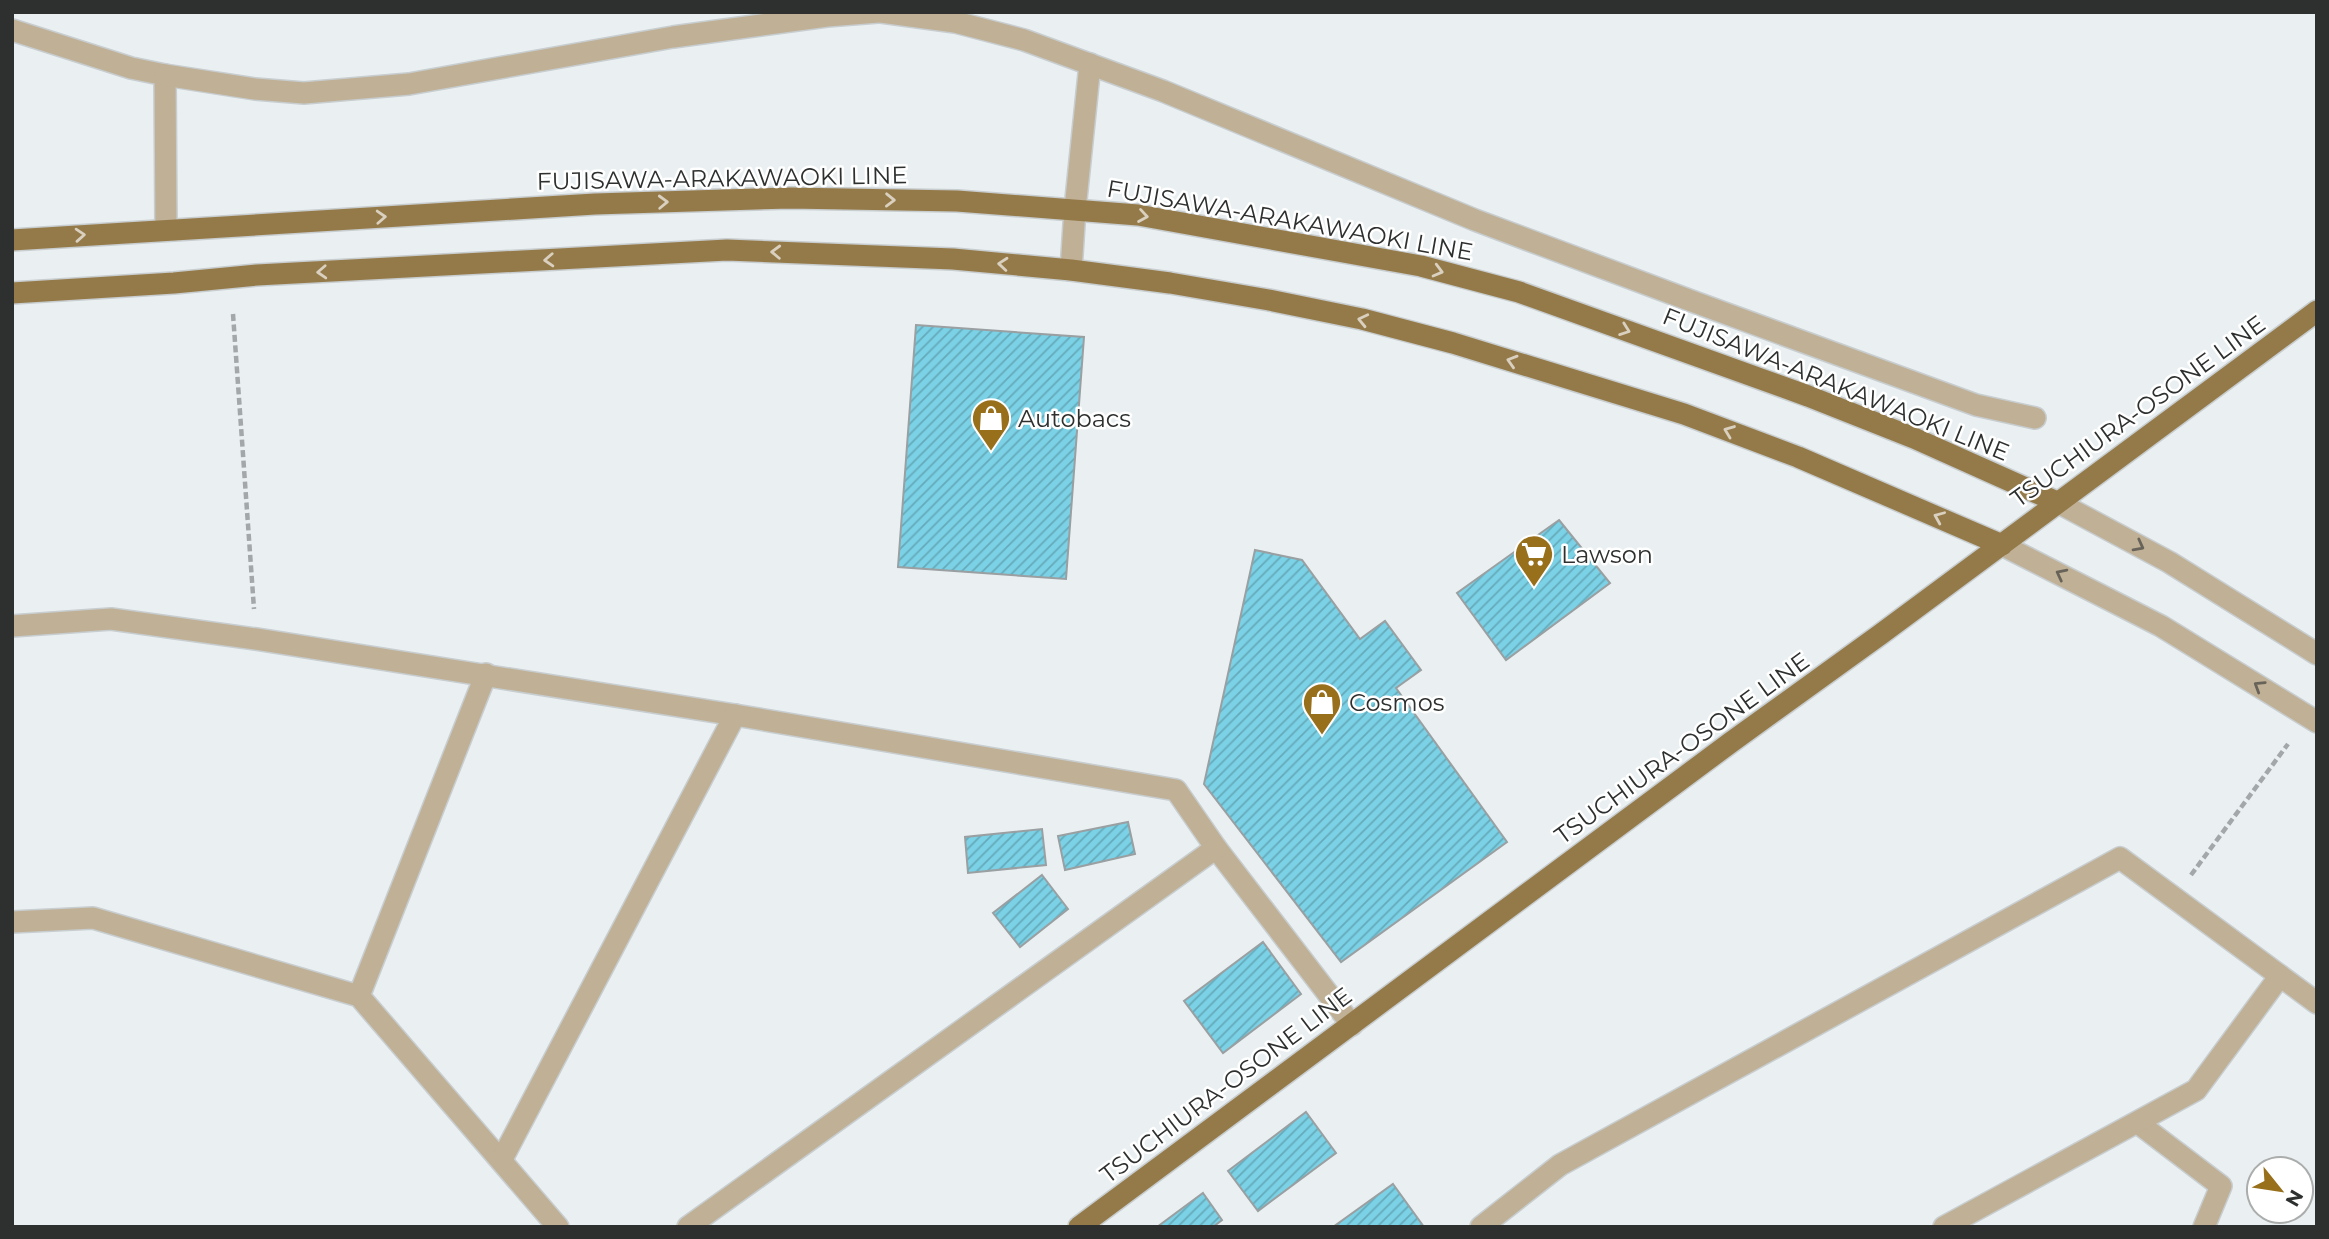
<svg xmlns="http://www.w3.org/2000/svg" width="2329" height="1239" viewBox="0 0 2329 1239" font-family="Montserrat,sans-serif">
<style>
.building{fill:url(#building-hatch);stroke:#9a9fa1;stroke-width:2}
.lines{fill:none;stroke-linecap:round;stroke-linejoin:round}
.minor-casing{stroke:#c8cdcf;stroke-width:24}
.major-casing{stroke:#c8cdcf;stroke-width:24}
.path{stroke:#a3a7a9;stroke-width:4.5;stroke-dasharray:7 3.5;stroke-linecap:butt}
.minor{stroke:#bfb096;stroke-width:21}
.major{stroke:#957a49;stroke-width:21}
.oneway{stroke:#dad0bf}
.oneway2{stroke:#686359}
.labels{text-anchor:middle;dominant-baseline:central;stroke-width:5;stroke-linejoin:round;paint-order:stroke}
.street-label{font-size:24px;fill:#2e3030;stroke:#fff}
.poi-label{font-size:24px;fill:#2e3030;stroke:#fff;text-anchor:start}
</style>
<defs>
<pattern id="building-hatch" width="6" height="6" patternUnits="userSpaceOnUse" patternTransform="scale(1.75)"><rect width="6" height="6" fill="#7bd1e5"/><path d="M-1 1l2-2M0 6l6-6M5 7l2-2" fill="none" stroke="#65aaba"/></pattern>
</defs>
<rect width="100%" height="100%" fill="#eaf0f2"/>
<!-- building -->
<g class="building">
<polygon points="916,325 1084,337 1066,579 898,567"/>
<polygon points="1559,520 1610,583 1506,660 1457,593"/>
<polygon points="1255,550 1302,560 1360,639 1385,621 1421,670 1396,688 1507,842 1341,962 1204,784"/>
<polygon points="1128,822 1135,854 1065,870 1058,836"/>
<polygon points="1042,829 1046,865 968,873 965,837"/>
<polygon points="1042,875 1068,909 1020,947 993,913"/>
<polygon points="1263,942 1301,994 1223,1053 1184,1001"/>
<polygon points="1306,1112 1336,1153 1258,1211 1228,1171"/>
<polygon points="1393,1184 1424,1227 1333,1227"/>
<polygon points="1203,1193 1222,1220 1213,1227 1157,1227"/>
</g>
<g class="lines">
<!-- minor casing -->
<g class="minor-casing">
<g id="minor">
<polyline points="881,12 955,22 1024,40 1163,91 1475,220 1697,303 1976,405 2035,418"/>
<polyline points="12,30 131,68 165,75 166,230"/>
<polyline points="165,75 255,89 304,93 409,84 673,37 827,16 878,12"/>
<polyline points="1071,270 1075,209 1090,64"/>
<polyline points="2057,502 2169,562 2317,654"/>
<polyline points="2002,545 2161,626 2317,722"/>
<polyline points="12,626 111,619 256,639 735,715 1176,790 1216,848 1352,1025"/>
<polyline points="12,922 93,918 359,996 558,1227"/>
<polyline points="359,996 486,674"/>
<polyline points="2138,1123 2221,1186 2204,1227"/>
<polyline points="502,1159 735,715"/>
<polyline points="688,1227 1216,848"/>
<polyline points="1481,1227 1560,1165 2120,858 2317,1003"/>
<polyline points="1944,1227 2196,1090 2280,976"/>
</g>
</g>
<!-- major casing -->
<g class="major-casing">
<g id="major">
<polyline points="12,240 595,204 790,198 957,201 1138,215 1421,266 1519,292 1808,396 1914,438 2057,502"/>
<polyline points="12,293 174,283 257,275 727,250 953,259 1071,270 1170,283 1269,300 1362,319 1453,343 1684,414 1798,457 2002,545"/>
<polyline points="1079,1227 1730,743 1881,634 2317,311"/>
</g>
</g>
<!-- path -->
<g class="path">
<polyline points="233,314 254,609"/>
<polyline points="2191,875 2288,744"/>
</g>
<!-- minor -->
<use href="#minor" class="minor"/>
<!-- major -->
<use href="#major" class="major"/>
</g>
<!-- one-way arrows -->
<defs><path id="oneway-chevron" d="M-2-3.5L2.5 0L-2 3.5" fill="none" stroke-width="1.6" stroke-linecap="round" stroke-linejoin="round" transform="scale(1.75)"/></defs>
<g class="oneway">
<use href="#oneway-chevron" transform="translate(890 200) rotate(1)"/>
<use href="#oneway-chevron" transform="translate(663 202) rotate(-2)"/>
<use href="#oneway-chevron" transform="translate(1143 216) rotate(9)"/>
<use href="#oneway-chevron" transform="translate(381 217) rotate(-3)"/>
<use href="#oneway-chevron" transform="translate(80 235) rotate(-4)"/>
<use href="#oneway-chevron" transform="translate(776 252) rotate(-178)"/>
<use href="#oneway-chevron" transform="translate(549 260) rotate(177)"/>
<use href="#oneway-chevron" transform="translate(1003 264) rotate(-175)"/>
<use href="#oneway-chevron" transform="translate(1438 271) rotate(15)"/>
<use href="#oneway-chevron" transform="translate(322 272) rotate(177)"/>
<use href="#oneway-chevron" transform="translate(1363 320) rotate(-167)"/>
<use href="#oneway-chevron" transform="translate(1625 330) rotate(20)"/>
<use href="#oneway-chevron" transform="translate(1512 361) rotate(-163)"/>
<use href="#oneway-chevron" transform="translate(1729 431) rotate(-159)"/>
<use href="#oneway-chevron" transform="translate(1939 517) rotate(-157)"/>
</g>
<g class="oneway2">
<use href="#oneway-chevron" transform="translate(2139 546) rotate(28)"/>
<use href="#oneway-chevron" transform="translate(2061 574) rotate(-153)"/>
<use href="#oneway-chevron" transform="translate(2259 686) rotate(-148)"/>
</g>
<!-- icons -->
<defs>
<g id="shop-pin" transform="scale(2.0125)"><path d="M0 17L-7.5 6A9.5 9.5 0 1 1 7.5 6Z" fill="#986f1b" stroke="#fff"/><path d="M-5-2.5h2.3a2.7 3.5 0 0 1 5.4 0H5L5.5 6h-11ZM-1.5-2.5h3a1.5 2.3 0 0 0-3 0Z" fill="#fff"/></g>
<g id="supermarket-pin" transform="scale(2.0125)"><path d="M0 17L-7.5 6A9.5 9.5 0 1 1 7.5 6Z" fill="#986f1b" stroke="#fff"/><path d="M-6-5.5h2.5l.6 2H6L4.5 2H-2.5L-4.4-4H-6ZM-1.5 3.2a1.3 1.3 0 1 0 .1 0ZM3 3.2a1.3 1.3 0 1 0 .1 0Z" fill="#fff"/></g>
</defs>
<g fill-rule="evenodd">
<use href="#shop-pin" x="991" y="418"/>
<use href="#supermarket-pin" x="1534" y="554"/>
<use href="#shop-pin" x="1322" y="702"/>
</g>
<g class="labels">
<!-- street labels -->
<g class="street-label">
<text transform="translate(722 178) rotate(-1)">FUJISAWA-ARAKAWAOKI LINE</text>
<text transform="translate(1290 220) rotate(10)">FUJISAWA-ARAKAWAOKI LINE</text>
<text transform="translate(1836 384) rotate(22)">FUJISAWA-ARAKAWAOKI LINE</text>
<text transform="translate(2138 411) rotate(-36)">TSUCHIURA-OSONE LINE</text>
<text transform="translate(1682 748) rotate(-36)">TSUCHIURA-OSONE LINE</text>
<text transform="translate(1226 1085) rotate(-37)">TSUCHIURA-OSONE LINE</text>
</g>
<!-- poi labels -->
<g class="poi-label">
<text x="1018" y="418">Autobacs</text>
<text x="1561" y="554">Lawson</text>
<text x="1349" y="702">Cosmos</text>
</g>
</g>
<!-- border -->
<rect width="2329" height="1239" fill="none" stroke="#2e3030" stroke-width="28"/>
<!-- north arrow -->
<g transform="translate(2280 1190) rotate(120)"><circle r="33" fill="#ffffff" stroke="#abacac" stroke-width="2"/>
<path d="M0-5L12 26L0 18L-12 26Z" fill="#986f1b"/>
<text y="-10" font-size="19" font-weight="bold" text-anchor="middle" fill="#2e3030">N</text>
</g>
</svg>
